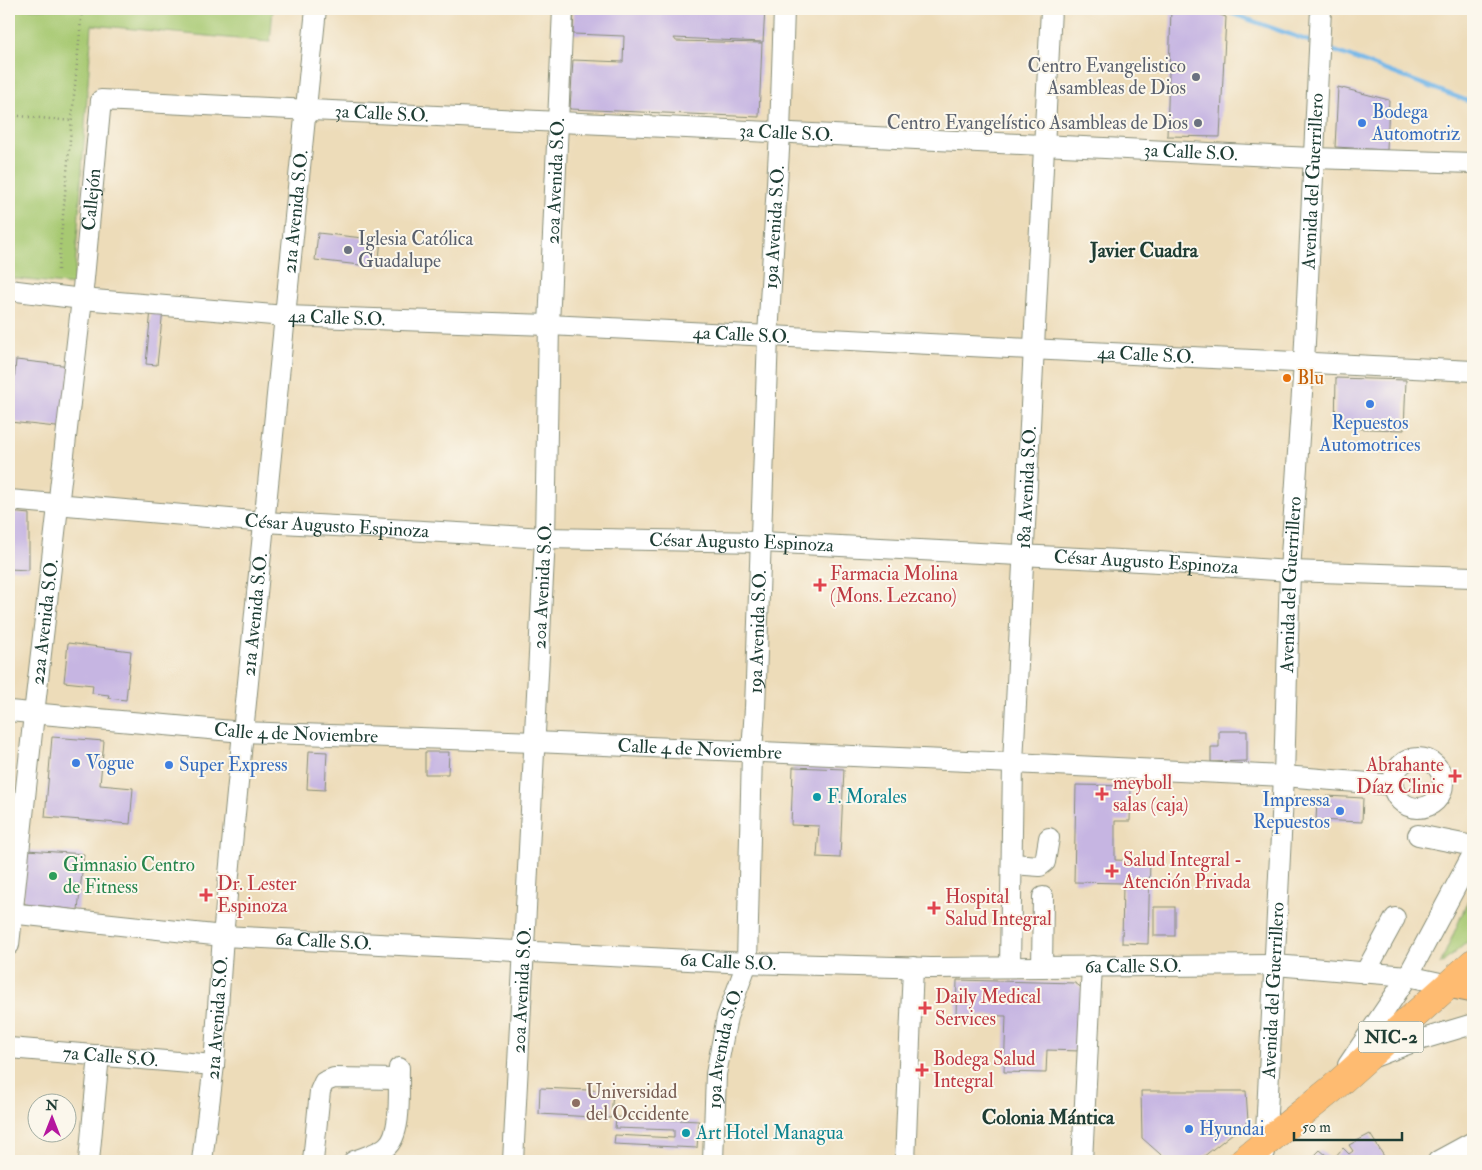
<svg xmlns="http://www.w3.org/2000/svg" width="1482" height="1170" viewBox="0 0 1482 1170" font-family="'IM FELL Double Pica',serif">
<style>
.green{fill:#a7c972;stroke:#638353}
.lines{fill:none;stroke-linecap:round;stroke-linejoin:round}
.stream{stroke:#72b6e8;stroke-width:4.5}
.building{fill:#c6b5e2}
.minor-casing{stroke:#868c76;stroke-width:22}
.major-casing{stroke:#868c76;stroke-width:27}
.highway-casing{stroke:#868c76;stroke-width:29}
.path{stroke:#868c76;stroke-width:2.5;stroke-dasharray:1 4;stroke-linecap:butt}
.minor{stroke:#fff;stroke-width:20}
.major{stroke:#febb71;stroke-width:25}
.highway{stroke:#febb71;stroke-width:28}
.worship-dot{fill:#6b7280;stroke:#fbf7ec;stroke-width:2}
.shop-dot{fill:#3f7fe0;stroke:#fbf7ec;stroke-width:2}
.food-dot{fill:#e8710a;stroke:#fbf7ec;stroke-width:2}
.health-dot{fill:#e0444e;stroke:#fbf7ec;stroke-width:2}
.culture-dot{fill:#0f9aa8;stroke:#fbf7ec;stroke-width:2}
.leisure-dot{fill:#2e9e5b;stroke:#fbf7ec;stroke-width:2}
.education-dot{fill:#8d6e63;stroke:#fbf7ec;stroke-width:2}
.labels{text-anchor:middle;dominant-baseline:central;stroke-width:4;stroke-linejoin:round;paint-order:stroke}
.shield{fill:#fbf7ec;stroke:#61756b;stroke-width:1}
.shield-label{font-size:18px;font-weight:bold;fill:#1f3d34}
.worship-label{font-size:19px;fill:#5b616d;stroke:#fbf7ec;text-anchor:end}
.shop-label{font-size:19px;fill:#366cbe;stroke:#fbf7ec;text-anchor:start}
.street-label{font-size:19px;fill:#1f3d34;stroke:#fbf7ec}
.food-label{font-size:19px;fill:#c56008;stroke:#fbf7ec;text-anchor:start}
.health-label{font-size:19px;fill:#be3a42;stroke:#fbf7ec;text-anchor:start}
.culture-label{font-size:19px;fill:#0d838f;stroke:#fbf7ec;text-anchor:start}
.leisure-label{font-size:19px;fill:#27864d;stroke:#fbf7ec;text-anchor:start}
.education-label{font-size:19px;fill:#785e54;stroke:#fbf7ec;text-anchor:start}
.neighbourhood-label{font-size:20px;font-weight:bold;fill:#1f3d34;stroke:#fbf7ec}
</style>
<rect width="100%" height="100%" fill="#fbf7ec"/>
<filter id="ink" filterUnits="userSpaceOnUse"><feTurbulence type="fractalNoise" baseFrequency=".02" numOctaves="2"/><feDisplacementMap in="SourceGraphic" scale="10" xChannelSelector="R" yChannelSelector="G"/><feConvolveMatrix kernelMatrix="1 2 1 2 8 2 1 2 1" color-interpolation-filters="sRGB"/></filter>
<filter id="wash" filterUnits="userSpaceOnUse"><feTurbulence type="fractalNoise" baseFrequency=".0096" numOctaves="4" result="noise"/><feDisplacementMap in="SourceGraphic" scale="20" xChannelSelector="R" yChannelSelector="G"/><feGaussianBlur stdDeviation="1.12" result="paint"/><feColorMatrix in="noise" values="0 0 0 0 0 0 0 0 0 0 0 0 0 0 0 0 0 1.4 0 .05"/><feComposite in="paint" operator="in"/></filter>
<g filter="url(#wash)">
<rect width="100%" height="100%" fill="#eddcb9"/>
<!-- green -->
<g class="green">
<polygon points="9,9 273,9 270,42 92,25 74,285 9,278"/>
<polygon points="1473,889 1473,937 1440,965"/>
</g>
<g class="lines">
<!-- stream -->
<g class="stream">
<polyline points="1219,9 1314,43"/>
<polyline points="1324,47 1473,103"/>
</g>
</g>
<g id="blocks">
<!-- building -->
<g class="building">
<polygon points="574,9 765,9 763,42 674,38 676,41 762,43 759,117 570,109 573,60 623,62 624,36 573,34"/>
<polygon points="1171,9 1203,9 1226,17 1220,137 1167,136"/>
<polygon points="1338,87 1389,100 1387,150 1335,147"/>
<polygon points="318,233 381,240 378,267 315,260"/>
<polygon points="151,309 163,310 157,365 146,364"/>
<polygon points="16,360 71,366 65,428 10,422"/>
<polygon points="1336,378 1406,380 1404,430 1335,428"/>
<polygon points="9,512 29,514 29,570 9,569"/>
<polygon points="68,643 131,651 126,700 108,698 109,695 92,693 93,685 64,682"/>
<polygon points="1219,731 1247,731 1247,761 1211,762 1211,747 1219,747"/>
<polygon points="52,737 104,741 100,785 133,788 130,824 45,817"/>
<polygon points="309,751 327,752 325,790 307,789"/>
<polygon points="425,752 449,752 448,774 425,774"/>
<polygon points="793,767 844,769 840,858 817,857 819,826 791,825"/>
<polygon points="1076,785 1131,786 1130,821 1115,821 1115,860 1150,861 1148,944 1122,943 1123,883 1074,882"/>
<polygon points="1327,796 1363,798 1362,822 1316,820 1317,801 1326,801"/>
<polygon points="27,850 84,854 78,910 25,904 23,901"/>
<rect x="1154" y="907" width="21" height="29"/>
<polygon points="957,980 1075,983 1082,988 1080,1051 1047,1050 1046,1073 1004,1072 1006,1016 956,1015"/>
<polygon points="540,1088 613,1091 611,1118 539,1114"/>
<polygon points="1141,1091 1246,1091 1248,1121 1198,1161 1168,1161 1142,1138"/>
<polygon points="616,1117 699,1121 697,1148 614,1144 615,1135 674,1138 674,1130 615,1128"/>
<polygon points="1370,1134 1387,1161 1310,1160 1320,1150 1332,1160 1343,1148 1349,1154 1353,1151 1349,1145"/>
</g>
</g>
</g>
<g filter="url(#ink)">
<use href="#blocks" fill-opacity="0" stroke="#868c76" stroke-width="1"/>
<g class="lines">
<!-- minor casing -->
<g class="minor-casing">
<g id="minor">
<path id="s1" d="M 9,290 L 82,299 L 285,316 L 549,325 L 1473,371"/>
<path id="s2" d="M 9,500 L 264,522 L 545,538 L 761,542 L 1159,562 L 1290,571 L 1473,577"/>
<path id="s3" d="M 9,711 L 243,732 L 535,742 L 1013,763 L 1284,776 L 1393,785"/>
<circle cx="1418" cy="783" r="25"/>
<polyline points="1418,835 1473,846"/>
<polyline points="1012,864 1040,866 1045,862 1049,838"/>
<path id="s4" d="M 9,913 L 223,936 L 747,963 L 931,968 L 1275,965 L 1408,976 L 1449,985"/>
<path id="s5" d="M 9,945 L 34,714 L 82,299 L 101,100 L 1313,158 L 1473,163"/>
<path id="s6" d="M 1010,967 L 1013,763 L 1051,9"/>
<polyline points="1042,967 1043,897"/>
<polyline points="1365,973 1395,918"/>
<path id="s7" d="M 9,1048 L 214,1065"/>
<polyline points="1374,1057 1416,1041 1473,1024"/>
<polyline points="1348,1065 1408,976 1473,854"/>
<path id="s8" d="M 1265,1152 L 1284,776 L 1290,571 L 1304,363 L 1321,9"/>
<polyline points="89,1161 99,1055"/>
<path id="s9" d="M 202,1161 L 214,1065 L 223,936 L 243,732 L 316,9"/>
<polyline points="313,1161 320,1091 324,1082 334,1078 399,1079"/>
<path d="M 354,1161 C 364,1157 377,1154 386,1147 C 403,1134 398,1088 399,1068"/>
<path id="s10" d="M 513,1161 L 545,538 L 549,325 L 563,9"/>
<path id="s11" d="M 713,1161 L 716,1074 L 727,1017 L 747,963 L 752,752 L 755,708 L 768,336 L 780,133 L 784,9"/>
<polyline points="905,1161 913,967"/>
<polyline points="1082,1161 1092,966"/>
<polyline points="1438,1161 1473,1142"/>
</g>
</g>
<!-- major casing -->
<g class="major-casing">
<polyline id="major" points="1449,985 1473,990"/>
</g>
<!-- highway casing -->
<g class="highway-casing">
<polyline id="highway" points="1243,1161 1332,1089 1473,963"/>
</g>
<!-- path -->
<g class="path">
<polyline points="9,115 72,121"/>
<polyline points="58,270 82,9"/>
</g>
<!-- minor -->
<use href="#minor" class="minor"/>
<!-- major -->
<use href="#major" class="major"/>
<!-- highway -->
<use href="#highway" class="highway"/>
</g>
</g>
<!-- markers -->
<g class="worship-dot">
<circle cx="1196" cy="77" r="5"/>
<circle cx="1198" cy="123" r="5"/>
<circle cx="348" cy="250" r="5"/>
</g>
<g class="shop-dot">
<circle cx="1362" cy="123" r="5"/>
<circle cx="1370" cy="404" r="5"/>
<circle cx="76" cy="763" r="5"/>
<circle cx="169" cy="765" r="5"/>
<circle cx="1340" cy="811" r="5"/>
<circle cx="1189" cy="1129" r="5"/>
</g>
<circle class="food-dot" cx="1287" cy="378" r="5"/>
<g class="health-dot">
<path d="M817.5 577.5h5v5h5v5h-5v5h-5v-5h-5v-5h5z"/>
<path d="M1452.5 768.5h5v5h5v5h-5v5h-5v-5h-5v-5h5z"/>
<path d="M1099.5 786.5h5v5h5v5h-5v5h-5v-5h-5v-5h5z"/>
<path d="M1109.5 863.5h5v5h5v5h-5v5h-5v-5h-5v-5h5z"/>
<path d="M203.5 887.5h5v5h5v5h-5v5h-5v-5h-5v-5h5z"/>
<path d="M931.5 900.5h5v5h5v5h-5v5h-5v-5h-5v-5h5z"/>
<path d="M922.5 1000.5h5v5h5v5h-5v5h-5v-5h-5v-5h5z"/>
<path d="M919.5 1062.5h5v5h5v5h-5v5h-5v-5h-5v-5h5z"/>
</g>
<g class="culture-dot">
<circle cx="817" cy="797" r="5"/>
<circle cx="686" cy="1133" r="5"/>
</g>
<circle class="leisure-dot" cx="53" cy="876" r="5"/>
<circle class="education-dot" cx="576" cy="1103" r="5"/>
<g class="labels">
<!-- shield labels -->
<rect class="shield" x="1358.5" y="1021.5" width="65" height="31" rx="4"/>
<g class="shield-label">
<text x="1391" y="1037">NIC-2</text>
</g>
<!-- worship labels -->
<g class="worship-label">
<text x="1186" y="66">Centro Evangelistico<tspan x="1186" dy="22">Asambleas de Dios</tspan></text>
<text x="1188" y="123">Centro Evangelístico Asambleas de Dios</text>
<text x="358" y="239" text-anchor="start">Iglesia Católica<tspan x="358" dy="22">Guadalupe</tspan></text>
</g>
<!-- shop labels -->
<g class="shop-label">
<text x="1372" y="112">Bodega<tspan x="1372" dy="22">Automotriz</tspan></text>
<text x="1370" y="423" text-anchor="middle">Repuestos<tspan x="1370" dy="22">Automotrices</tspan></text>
<text x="86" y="763">Vogue</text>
<text x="179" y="765">Super Express</text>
<text x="1330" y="800" text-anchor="end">Impressa<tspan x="1330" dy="22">Repuestos</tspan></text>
<text x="1199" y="1129">Hyundai</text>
</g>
<!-- street labels -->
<g class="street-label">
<text stroke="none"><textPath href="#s5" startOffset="1131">3a Calle S.O.</textPath></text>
<text stroke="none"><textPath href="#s5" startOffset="1536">3a Calle S.O.</textPath></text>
<text stroke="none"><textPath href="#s5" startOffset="1941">3a Calle S.O.</textPath></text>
<text stroke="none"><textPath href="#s10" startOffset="981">20a Avenida S.O.</textPath></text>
<text stroke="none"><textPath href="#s8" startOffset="972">Avenida del Guerrillero</textPath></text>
<text stroke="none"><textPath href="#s5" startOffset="750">Callejón</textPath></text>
<text stroke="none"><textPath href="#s9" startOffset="954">21a Avenida S.O.</textPath></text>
<text stroke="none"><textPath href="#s11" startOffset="939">19a Avenida S.O.</textPath></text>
<text stroke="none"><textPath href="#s1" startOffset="329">4a Calle S.O.</textPath></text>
<text stroke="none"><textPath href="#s1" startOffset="734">4a Calle S.O.</textPath></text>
<text stroke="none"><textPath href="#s1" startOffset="1139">4a Calle S.O.</textPath></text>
<text stroke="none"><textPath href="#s6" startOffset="480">18a Avenida S.O.</textPath></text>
<text stroke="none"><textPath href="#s2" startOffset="329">César Augusto Espinoza</textPath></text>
<text stroke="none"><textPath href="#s2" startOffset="734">César Augusto Espinoza</textPath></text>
<text stroke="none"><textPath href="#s2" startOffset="1139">César Augusto Espinoza</textPath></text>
<text stroke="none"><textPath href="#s10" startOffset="576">20a Avenida S.O.</textPath></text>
<text stroke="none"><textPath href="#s8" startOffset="568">Avenida del Guerrillero</textPath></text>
<text stroke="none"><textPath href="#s9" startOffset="549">21a Avenida S.O.</textPath></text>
<text stroke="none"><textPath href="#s5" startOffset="325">22a Avenida S.O.</textPath></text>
<text stroke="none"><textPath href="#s11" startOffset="534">19a Avenida S.O.</textPath></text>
<text stroke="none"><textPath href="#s3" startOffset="288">Calle 4 de Noviembre</textPath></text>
<text stroke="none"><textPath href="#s3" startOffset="692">Calle 4 de Noviembre</textPath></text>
<text stroke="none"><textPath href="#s4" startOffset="316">6a Calle S.O.</textPath></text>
<text stroke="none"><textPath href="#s4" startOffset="721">6a Calle S.O.</textPath></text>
<text stroke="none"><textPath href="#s4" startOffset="1126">6a Calle S.O.</textPath></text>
<text stroke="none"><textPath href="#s10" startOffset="171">20a Avenida S.O.</textPath></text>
<text stroke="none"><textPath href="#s8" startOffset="162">Avenida del Guerrillero</textPath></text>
<text stroke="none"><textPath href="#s9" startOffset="144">21a Avenida S.O.</textPath></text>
<text stroke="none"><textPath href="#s11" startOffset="114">19a Avenida S.O.</textPath></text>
<text stroke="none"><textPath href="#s7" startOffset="102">7a Calle S.O.</textPath></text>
</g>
<!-- food labels -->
<g class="food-label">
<text x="1297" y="378">Blu</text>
</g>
<!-- health labels -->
<g class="health-label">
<text x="830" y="574">Farmacia Molina<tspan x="830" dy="22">(Mons. Lezcano)</tspan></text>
<text x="1444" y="765" text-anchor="end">Abrahante<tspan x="1444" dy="22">Díaz Clinic</tspan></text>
<text x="1113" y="783">meyboll<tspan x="1113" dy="22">salas (caja)</tspan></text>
<text x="1123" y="860">Salud Integral -<tspan x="1123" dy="22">Atención Privada</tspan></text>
<text x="217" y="884">Dr. Lester<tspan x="217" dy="22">Espinoza</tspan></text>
<text x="945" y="897">Hospital<tspan x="945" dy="22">Salud Integral</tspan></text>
<text x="935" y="997">Daily Medical<tspan x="935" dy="22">Services</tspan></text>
<text x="933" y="1059">Bodega Salud<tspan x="933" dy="22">Integral</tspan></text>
</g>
<!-- culture labels -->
<g class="culture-label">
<text x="827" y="797">F. Morales</text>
<text x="696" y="1133">Art Hotel Managua</text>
</g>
<!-- leisure labels -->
<g class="leisure-label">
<text x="63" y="865">Gimnasio Centro<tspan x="63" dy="22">de Fitness</tspan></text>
</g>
<!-- education labels -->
<g class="education-label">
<text x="586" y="1092">Universidad<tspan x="586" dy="22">del Occidente</tspan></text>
</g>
<!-- neighbourhood labels -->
<g class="neighbourhood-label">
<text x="1144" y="250">Javier Cuadra</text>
<text x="1048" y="1117">Colonia Mántica</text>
</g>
</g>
<!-- margin -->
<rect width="1482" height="1170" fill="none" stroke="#fbf7ec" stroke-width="30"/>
<!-- north arrow -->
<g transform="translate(52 1118)"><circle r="24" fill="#fbf7ec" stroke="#a3ada2"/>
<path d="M0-4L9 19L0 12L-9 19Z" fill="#b5179e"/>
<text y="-8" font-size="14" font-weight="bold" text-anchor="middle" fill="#1f3d34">N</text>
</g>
<!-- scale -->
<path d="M1294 1132v8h108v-8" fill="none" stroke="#1f3d34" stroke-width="2.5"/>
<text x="1302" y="1132" font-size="15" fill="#1f3d34" stroke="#fbf7ec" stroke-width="4" paint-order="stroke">50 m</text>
</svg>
